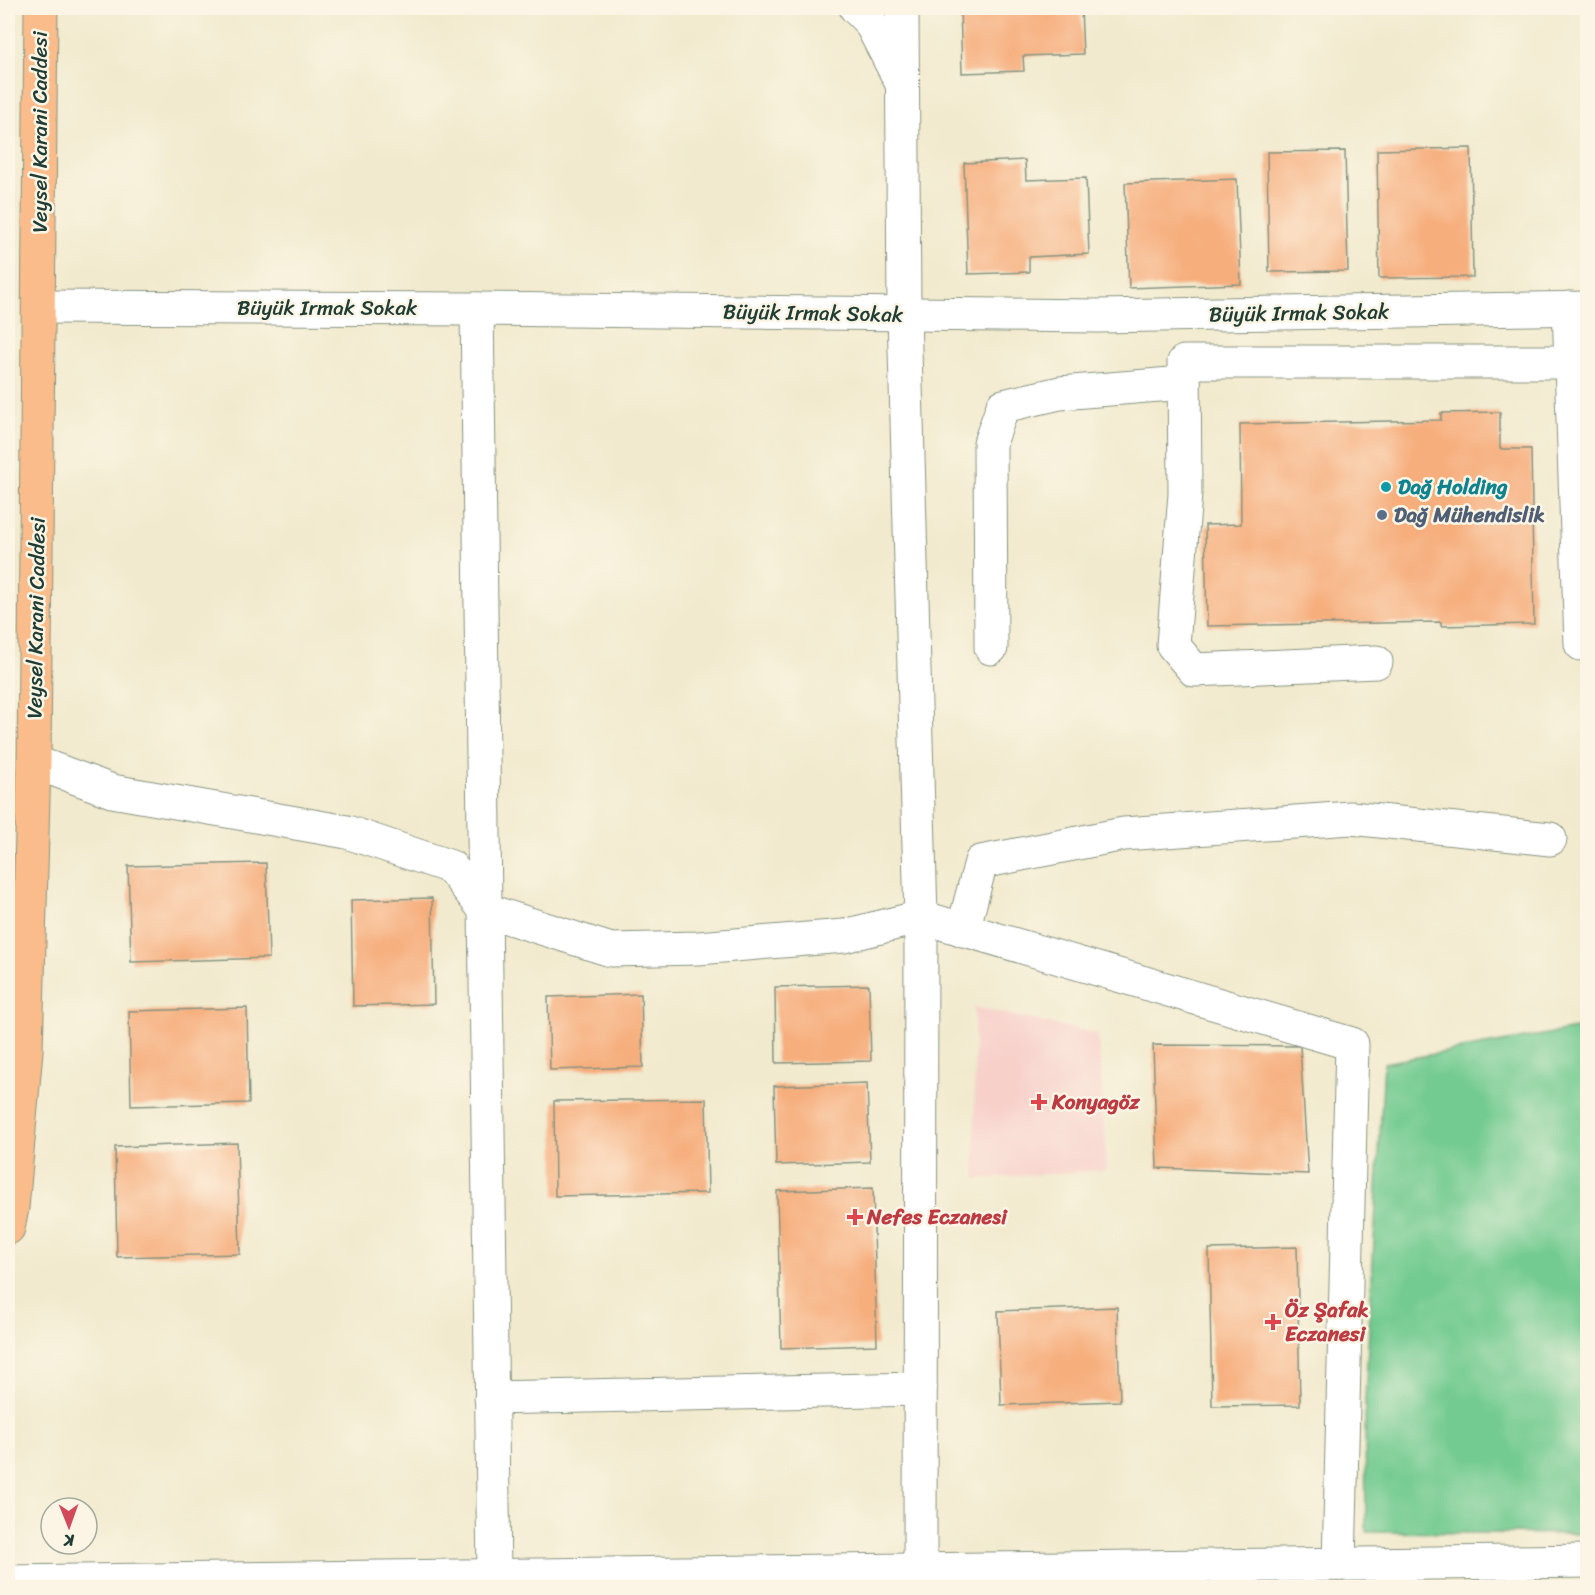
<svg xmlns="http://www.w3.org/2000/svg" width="1595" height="1595" viewBox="0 0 1595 1595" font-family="Sriracha,sans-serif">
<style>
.built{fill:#f7d0ca}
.green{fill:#73cb91;stroke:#498462;stroke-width:1.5}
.building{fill:#f6ae7d}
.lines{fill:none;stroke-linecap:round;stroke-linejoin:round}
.minor-casing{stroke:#889481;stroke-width:35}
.major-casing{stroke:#889481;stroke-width:35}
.minor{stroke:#fff;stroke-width:33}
.major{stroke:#f9bc8a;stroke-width:33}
.culture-dot{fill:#0f9aa8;stroke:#fcf5e5;stroke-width:2}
.service-dot{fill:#5c6f8a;stroke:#fcf5e5;stroke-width:2}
.health-dot{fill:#e0444e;stroke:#fcf5e5;stroke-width:2}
.labels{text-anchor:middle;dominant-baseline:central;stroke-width:5;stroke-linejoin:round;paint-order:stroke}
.street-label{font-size:21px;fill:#1f3d34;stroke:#fcf5e5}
.culture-label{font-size:21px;font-weight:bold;fill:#0d838f;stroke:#fcf5e5;text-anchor:start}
.service-label{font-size:21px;font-weight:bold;fill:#4e5e75;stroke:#fcf5e5;text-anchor:start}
.health-label{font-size:21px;font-weight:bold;fill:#be3a42;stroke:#fcf5e5;text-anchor:start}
</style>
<rect width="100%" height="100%" fill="#fcf5e5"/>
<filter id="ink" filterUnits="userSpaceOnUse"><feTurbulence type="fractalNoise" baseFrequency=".0167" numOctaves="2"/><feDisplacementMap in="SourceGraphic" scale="12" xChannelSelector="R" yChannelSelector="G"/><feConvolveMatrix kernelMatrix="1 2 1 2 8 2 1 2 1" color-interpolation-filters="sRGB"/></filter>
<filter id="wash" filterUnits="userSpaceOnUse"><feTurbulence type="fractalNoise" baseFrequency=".008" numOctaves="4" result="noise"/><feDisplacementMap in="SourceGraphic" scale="24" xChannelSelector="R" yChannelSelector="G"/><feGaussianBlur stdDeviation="1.35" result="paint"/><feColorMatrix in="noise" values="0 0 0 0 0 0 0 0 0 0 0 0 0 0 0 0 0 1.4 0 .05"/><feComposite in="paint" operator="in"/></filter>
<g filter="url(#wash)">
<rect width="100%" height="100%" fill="#f1eace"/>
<!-- built -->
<polygon class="built" points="974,1007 1098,1034 1107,1170 975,1179"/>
<!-- green -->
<polygon class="green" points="1587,1027 1587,1534 1366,1532 1365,1401 1384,1063"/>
<g id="blocks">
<!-- building -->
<g class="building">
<polygon points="960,8 1081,8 1083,54 1023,56 1024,71 962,73"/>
<polygon points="1471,148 1473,277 1379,278 1377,150"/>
<polygon points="1345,151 1348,271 1269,272 1267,152"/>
<polygon points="1025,160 1026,180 1086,178 1089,254 1029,257 1029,272 968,274 964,163"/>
<polygon points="1237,179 1241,284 1129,288 1125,183"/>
<polygon points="1500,412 1500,449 1531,449 1534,624 1441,626 1441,622 1207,626 1205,525 1241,524 1240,424 1441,420 1441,413"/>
<polygon points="266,863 269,958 131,962 128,866"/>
<polygon points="432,898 434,1004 353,1006 351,900"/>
<polygon points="869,985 871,1061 776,1063 775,987"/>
<polygon points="641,994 643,1067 550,1070 548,997"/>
<polygon points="247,1008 249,1103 131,1106 129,1011"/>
<polygon points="1153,1045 1300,1046 1308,1174 1157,1168"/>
<polygon points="867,1083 870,1162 776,1165 774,1086"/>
<polygon points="706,1099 708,1193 555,1196 554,1101"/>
<polygon points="237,1143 240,1254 117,1257 115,1147"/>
<polygon points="873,1188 877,1345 781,1348 777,1191"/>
<polygon points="1297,1247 1300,1405 1212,1406 1209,1249"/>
<polygon points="1117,1307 1120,1401 1001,1405 998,1311"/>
</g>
</g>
</g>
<g filter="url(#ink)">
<use href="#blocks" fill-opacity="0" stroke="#889481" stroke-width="1.5"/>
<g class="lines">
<!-- minor casing -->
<g class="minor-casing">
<g id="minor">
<polyline points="856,8 870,22 900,80"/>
<polyline points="39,307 477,309 1098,316 1588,308"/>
<polyline points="1569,308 1581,644"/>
<polyline points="477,309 494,1576"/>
<polyline points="991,648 990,443 1003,406 1060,393 1184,383"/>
<polyline points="1376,662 1194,670 1173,645 1185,494 1184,362 1571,362"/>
<polyline points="34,762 112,791 347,832 451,867 485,910 611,950 698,948 844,936 921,917 904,314 902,8"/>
<polyline points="963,930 981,862 1124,834 1351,818 1550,839"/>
<polyline points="491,1398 920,1389"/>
<polyline points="8,1582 1588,1561"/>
<polyline points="921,1588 920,1570 921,917 1352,1044 1339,1564"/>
</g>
</g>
<!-- major casing -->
<g class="major-casing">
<polyline id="major" points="8,1228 12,1208 26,1051 34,762 41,8"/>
</g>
<!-- minor -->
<use href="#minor" class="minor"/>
<!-- major -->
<use href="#major" class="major"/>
</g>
</g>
<!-- markers -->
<circle class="culture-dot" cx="1386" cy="487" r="6"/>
<circle class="service-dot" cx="1382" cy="515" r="6"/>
<g class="health-dot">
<path d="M1036 1093h6v6h6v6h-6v6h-6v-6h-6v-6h6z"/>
<path d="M852 1208h6v6h6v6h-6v6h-6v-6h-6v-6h6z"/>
<path d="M1270 1313h6v6h6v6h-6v6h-6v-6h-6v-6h6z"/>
</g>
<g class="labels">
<!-- street labels -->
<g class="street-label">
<text transform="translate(40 132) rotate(-90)">Veysel Karani Caddesi</text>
<text x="327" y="308">Büyük Irmak Sokak</text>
<text transform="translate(813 313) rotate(1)">Büyük Irmak Sokak</text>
<text transform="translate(1299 313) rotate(-1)">Büyük Irmak Sokak</text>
<text transform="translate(36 618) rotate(-89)">Veysel Karani Caddesi</text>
</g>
<!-- culture labels -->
<g class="culture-label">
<text x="1398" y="487">Dağ Holding</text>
</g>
<!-- service labels -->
<g class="service-label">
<text x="1394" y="515">Dağ Mühendislik</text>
</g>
<!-- health labels -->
<g class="health-label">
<text x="1052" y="1102">Konyagöz</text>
<text x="867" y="1217">Nefes Eczanesi</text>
<text x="1285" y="1310">Öz Şafak<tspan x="1285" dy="24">Eczanesi</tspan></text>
</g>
</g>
<!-- margin -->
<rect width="1595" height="1595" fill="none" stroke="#fcf5e5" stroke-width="30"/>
<!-- north arrow -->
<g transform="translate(69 1526) rotate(179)"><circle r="28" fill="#fcf5e5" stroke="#a4ab9e" stroke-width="1.5"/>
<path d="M0-4.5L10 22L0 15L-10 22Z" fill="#d1495b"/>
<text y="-9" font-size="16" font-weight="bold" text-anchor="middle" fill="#1f3d34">K</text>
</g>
</svg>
